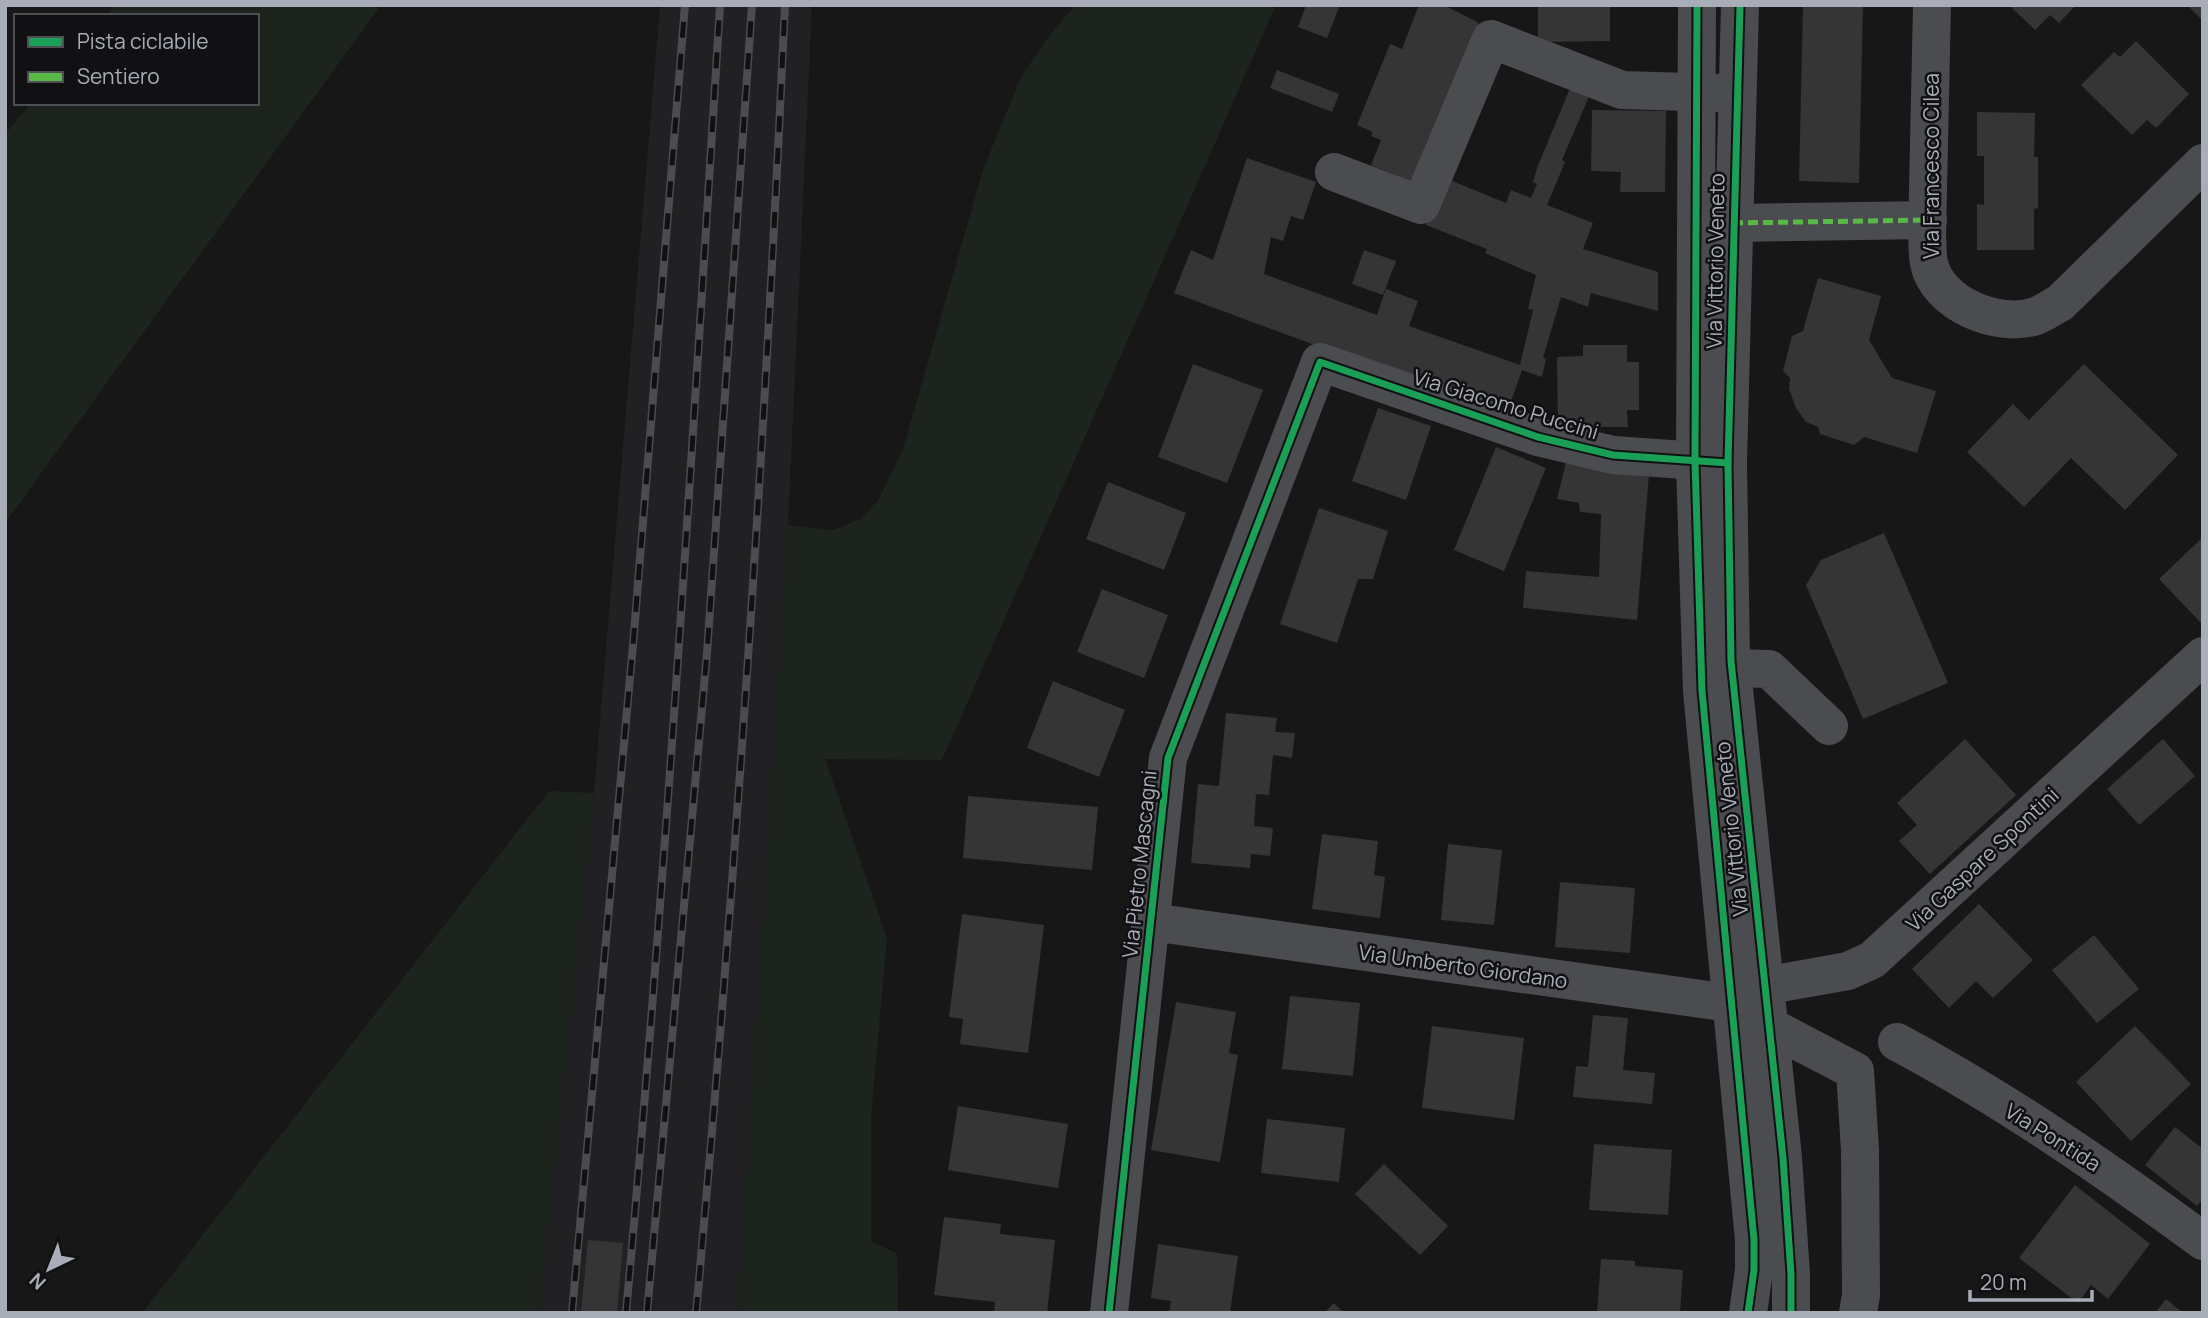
<svg xmlns="http://www.w3.org/2000/svg" width="2208" height="1318" viewBox="0 0 2208 1318" font-family="Manrope,sans-serif">
<style>
.built{fill:#212123}
.green{fill:#1d241e}
.building{fill:#353536}
.lines{fill:none;stroke-linecap:round;stroke-linejoin:round}
.minor{stroke:#4b4c50;stroke-width:38}
.rail-casing{stroke:#4b4c4f;stroke-width:8}
.rail{stroke:#111113;stroke-width:5;stroke-dasharray:16;stroke-linecap:butt}
.quiet{stroke:#58b947;stroke-width:5;stroke-dasharray:10 5;stroke-linecap:butt}
.cycleway-casing{stroke:#111113;stroke-width:11}
.cycleway{stroke:#1a9f57;stroke-width:7}
.labels{text-anchor:middle;dominant-baseline:central;stroke-width:5;stroke-linejoin:round;paint-order:stroke}
.street-label{font-size:21px;fill:#a8adb8;stroke:#111113}
</style>
<rect width="100%" height="100%" fill="#171717"/>
<!-- built -->
<polygon class="built" points="660,5 812,5 788,525 738,1313 539,1313 594,793"/>
<!-- green -->
<g class="green">
<polygon points="115,5 381,5 5,523 5,134 31,103 257,103 257,16 106,16"/>
<polygon points="1076,5 1276,5 942,760 825,759 887,938 871,1117 871,1242 897,1253 898,1313 759,1313 738,1310 788,525 833,530 861,519 879,499 903,449 984,167 1022,75 1056,27"/>
<polygon points="549,791 594,793 539,1313 142,1313"/>
</g>
<!-- building -->
<g class="building">
<polygon points="1306,5 1340,5 1327,38 1298,27"/>
<polygon points="1419,5 1444,5 1479,23 1414,183 1371,165 1381,140 1371,136 1373,132 1357,125 1390,44 1402,49"/>
<polygon points="1538,5 1610,5 1610,41 1538,42"/>
<polygon points="1803,5 1863,5 1859,183 1799,181"/>
<polygon points="2009,5 2076,5 2059,23 2050,15 2035,30"/>
<polygon points="2187,5 2203,5 2203,21"/>
<polygon points="2136,41 2189,94 2156,128 2147,120 2132,135 2081,85 2114,52 2120,57"/>
<polygon points="1277,70 1339,94 1332,112 1270,88"/>
<polygon points="1571,86 1590,94 1562,160 1565,162 1547,205 1593,223 1583,249 1658,272 1658,311 1591,293 1588,307 1561,297 1543,358 1546,359 1542,377 1522,370 1505,419 1393,374 1174,293 1191,250 1213,260 1247,158 1316,182 1303,220 1291,216 1283,241 1271,237 1264,274 1377,315 1386,289 1418,301 1409,326 1520,365 1533,310 1528,309 1536,275 1485,253 1487,249 1426,225 1445,178 1506,203 1511,190 1531,198 1537,184 1533,182 1537,168"/>
<polygon points="1592,110 1666,111 1665,192 1620,192 1621,172 1591,171"/>
<polygon points="1977,112 2035,113 2034,157 2038,157 2038,208 2034,209 2034,250 1977,250 1977,204 1984,205 1984,156 1977,156"/>
<polygon points="1364,250 1396,261 1383,295 1352,284"/>
<polygon points="1818,278 1881,296 1869,340 1892,378 1936,391 1917,453 1864,437 1854,445 1820,434 1818,427 1806,422 1796,408 1789,389 1790,378 1783,371 1792,336 1803,331"/>
<polygon points="1583,345 1627,345 1627,362 1639,362 1639,410 1627,410 1628,427 1558,427 1557,357 1583,356"/>
<polygon points="1193,364 1263,390 1227,483 1158,457"/>
<polygon points="2084,364 2178,455 2125,510 2071,458 2024,507 1967,452 2013,404 2029,420"/>
<polygon points="1378,408 1431,426 1406,500 1352,481"/>
<polygon points="1496,447 1546,468 1504,571 1454,550"/>
<polygon points="1567,458 1649,474 1637,620 1523,608 1526,571 1599,577 1601,514 1580,512 1579,503 1557,499"/>
<polygon points="1108,482 1186,513 1164,570 1086,539"/>
<polygon points="1319,508 1388,531 1373,579 1358,579 1337,643 1280,624"/>
<polygon points="1884,533 1948,683 1863,719 1806,585 1821,560"/>
<polygon points="2203,537 2203,625 2159,579"/>
<polygon points="1102,589 1168,615 1144,678 1077,652"/>
<polygon points="1053,681 1125,710 1099,777 1027,748"/>
<polygon points="1226,713 1277,718 1275,732 1295,733 1292,758 1273,755 1269,795 1256,794 1254,826 1273,828 1270,856 1251,854 1250,868 1191,863 1198,784 1219,786"/>
<polygon points="1965,739 2016,795 1930,874 1899,841 1917,825 1897,803"/>
<polygon points="2163,739 2195,776 2139,825 2107,789"/>
<polygon points="968,796 1098,807 1092,870 963,858"/>
<polygon points="1322,834 1378,841 1374,875 1385,877 1380,918 1312,909"/>
<polygon points="1448,844 1502,850 1494,925 1441,920"/>
<polygon points="1560,882 1635,888 1630,953 1555,947"/>
<polygon points="1979,904 2033,960 1993,998 1976,981 1949,1008 1912,969"/>
<polygon points="962,914 1044,925 1028,1053 960,1044 963,1019 949,1017"/>
<polygon points="2094,935 2139,989 2097,1023 2052,970"/>
<polygon points="1290,996 1360,1003 1353,1076 1282,1069"/>
<polygon points="1176,1002 1236,1012 1229,1053 1238,1055 1220,1162 1151,1150"/>
<polygon points="1593,1015 1628,1018 1623,1070 1655,1073 1652,1104 1573,1097 1576,1066 1588,1067"/>
<polygon points="1432,1026 1524,1038 1514,1120 1422,1108"/>
<polygon points="2135,1026 2191,1084 2131,1141 2076,1082"/>
<polygon points="958,1106 1068,1124 1058,1188 948,1170"/>
<polygon points="1267,1119 1345,1128 1339,1182 1261,1173"/>
<polygon points="2175,1127 2203,1149 2203,1199 2197,1206 2145,1165"/>
<polygon points="1594,1144 1672,1150 1668,1215 1589,1210"/>
<polygon points="1384,1164 1448,1226 1420,1255 1355,1194"/>
<polygon points="2075,1185 2150,1244 2108,1299 2091,1285 2078,1303 2019,1258"/>
<polygon points="944,1217 1001,1224 1000,1234 1055,1240 1047,1313 994,1313 995,1302 934,1295"/>
<polygon points="588,1240 623,1243 617,1313 581,1313"/>
<polygon points="1158,1244 1238,1256 1230,1313 1169,1313 1171,1301 1151,1298"/>
<polygon points="1601,1259 1635,1261 1635,1266 1683,1270 1680,1313 1597,1313"/>
<polygon points="2166,1299 2183,1313 2155,1313"/>
<polygon points="1334,1303 1344,1313 1324,1313"/>
</g>
<g class="lines">
<!-- minor -->
<g class="minor">
<polyline points="1697,5 1695,462 1702,691 1754,1240 1754,1270 1748,1313"/>
<polyline points="1740,5 1728,463 1731,661 1783,1158 1791,1274 1791,1313"/>
<path d="M 1932,5 L 1927,236 C 1928,245 1927,254 1929,263 C 1937,304 1999,329 2036,316 C 2044,313 2052,307 2060,303 L 2203,163"/>
<polyline points="1334,172 1421,205 1491,39 1622,90 1721,93"/>
<polyline points="1733,223 1928,220"/>
<polyline points="1732,668 1769,669 1829,726"/>
<polyline points="1151,922 1730,1003 1769,1026 1855,1071 1860,1150 1861,1295 1858,1313"/>
<polyline points="1742,999 1764,986 1848,971 1872,960 2203,656"/>
<path d="M 1897,1042 C 2004,1099 2105,1169 2203,1241"/>
<polyline points="1109,1313 1168,758 1320,362 1538,437 1613,455 1728,463"/>
</g>
<!-- rail casing -->
<g class="rail-casing">
<g id="rail">
<polyline points="572,1313 633,645 685,5"/>
<path d="M 626,1313 C 666,878 693,441 720,5"/>
<polyline points="647,1313 707,653 752,5"/>
<path d="M 696,1313 C 736,877 765,442 785,5"/>
</g>
</g>
<!-- rail -->
<use href="#rail" class="rail"/>
<!-- quiet -->
<polyline class="quiet" points="1733,223 1928,220"/>
<!-- cycleway casing -->
<g class="cycleway-casing">
<g id="cycleway">
<polyline points="1697,5 1695,462 1702,691 1754,1240 1754,1270 1748,1313"/>
<polyline points="1740,5 1728,463 1731,661 1783,1158 1791,1274 1791,1313"/>
<polyline points="1109,1313 1168,758 1320,362 1538,437 1613,455 1728,463"/>
</g>
</g>
<!-- cycleway -->
<use href="#cycleway" class="cycleway"/>
</g>
<g class="labels">
<!-- street labels -->
<g class="street-label">
<text transform="translate(1931 166) rotate(-90)">Via Francesco Cilea</text>
<text transform="translate(1715 261) rotate(-89)">Via Vittorio Veneto</text>
<text transform="translate(1506 404) rotate(17)">Via Giacomo Puccini</text>
<text transform="translate(1731 829) rotate(-96)">Via Vittorio Veneto</text>
<text transform="translate(1982 859) rotate(-43)">Via Gaspare Spontini</text>
<text transform="translate(1139 864) rotate(-84)">Via Pietro Mascagni</text>
<text transform="translate(1463 966) rotate(8)">Via Umberto Giordano</text>
<text transform="translate(2053 1137) rotate(32)">Via Pontida</text>
</g>
</g>
<!-- border -->
<rect width="2208" height="1318" fill="none" stroke="#a8adb8" stroke-width="14"/>
<!-- legend -->
<rect x="14" y="14" width="245" height="91" fill="#111113" stroke="#4d4f55" stroke-width="2"/>
<rect x="28" y="37" width="35" height="10" fill="#1a9f57" stroke="#4d4f55" stroke-width="2"/>
<text x="77" y="49" font-size="21" fill="#a8adb8">Pista ciclabile</text>
<rect x="28" y="72" width="35" height="10" fill="#58b947" stroke="#4d4f55" stroke-width="2"/>
<text x="77" y="84" font-size="21" fill="#a8adb8">Sentiero</text>
<!-- north arrow -->
<g transform="translate(49 1269) rotate(223)" stroke="#111113" stroke-width="5" paint-order="stroke">
<path d="M0-5L12 26L0 18L-12 26Z" fill="#a8adb8"/>
<text y="-10" font-size="19" font-weight="bold" text-anchor="middle" fill="#a8adb8">N</text>
</g>
<!-- scale -->
<path d="M1970 1290v10h122v-10" fill="none" stroke="#a8adb8" stroke-width="3.5"/>
<text x="1980" y="1290" font-size="21" fill="#a8adb8" stroke="#111113" stroke-width="5" paint-order="stroke">20 m</text>
</svg>
